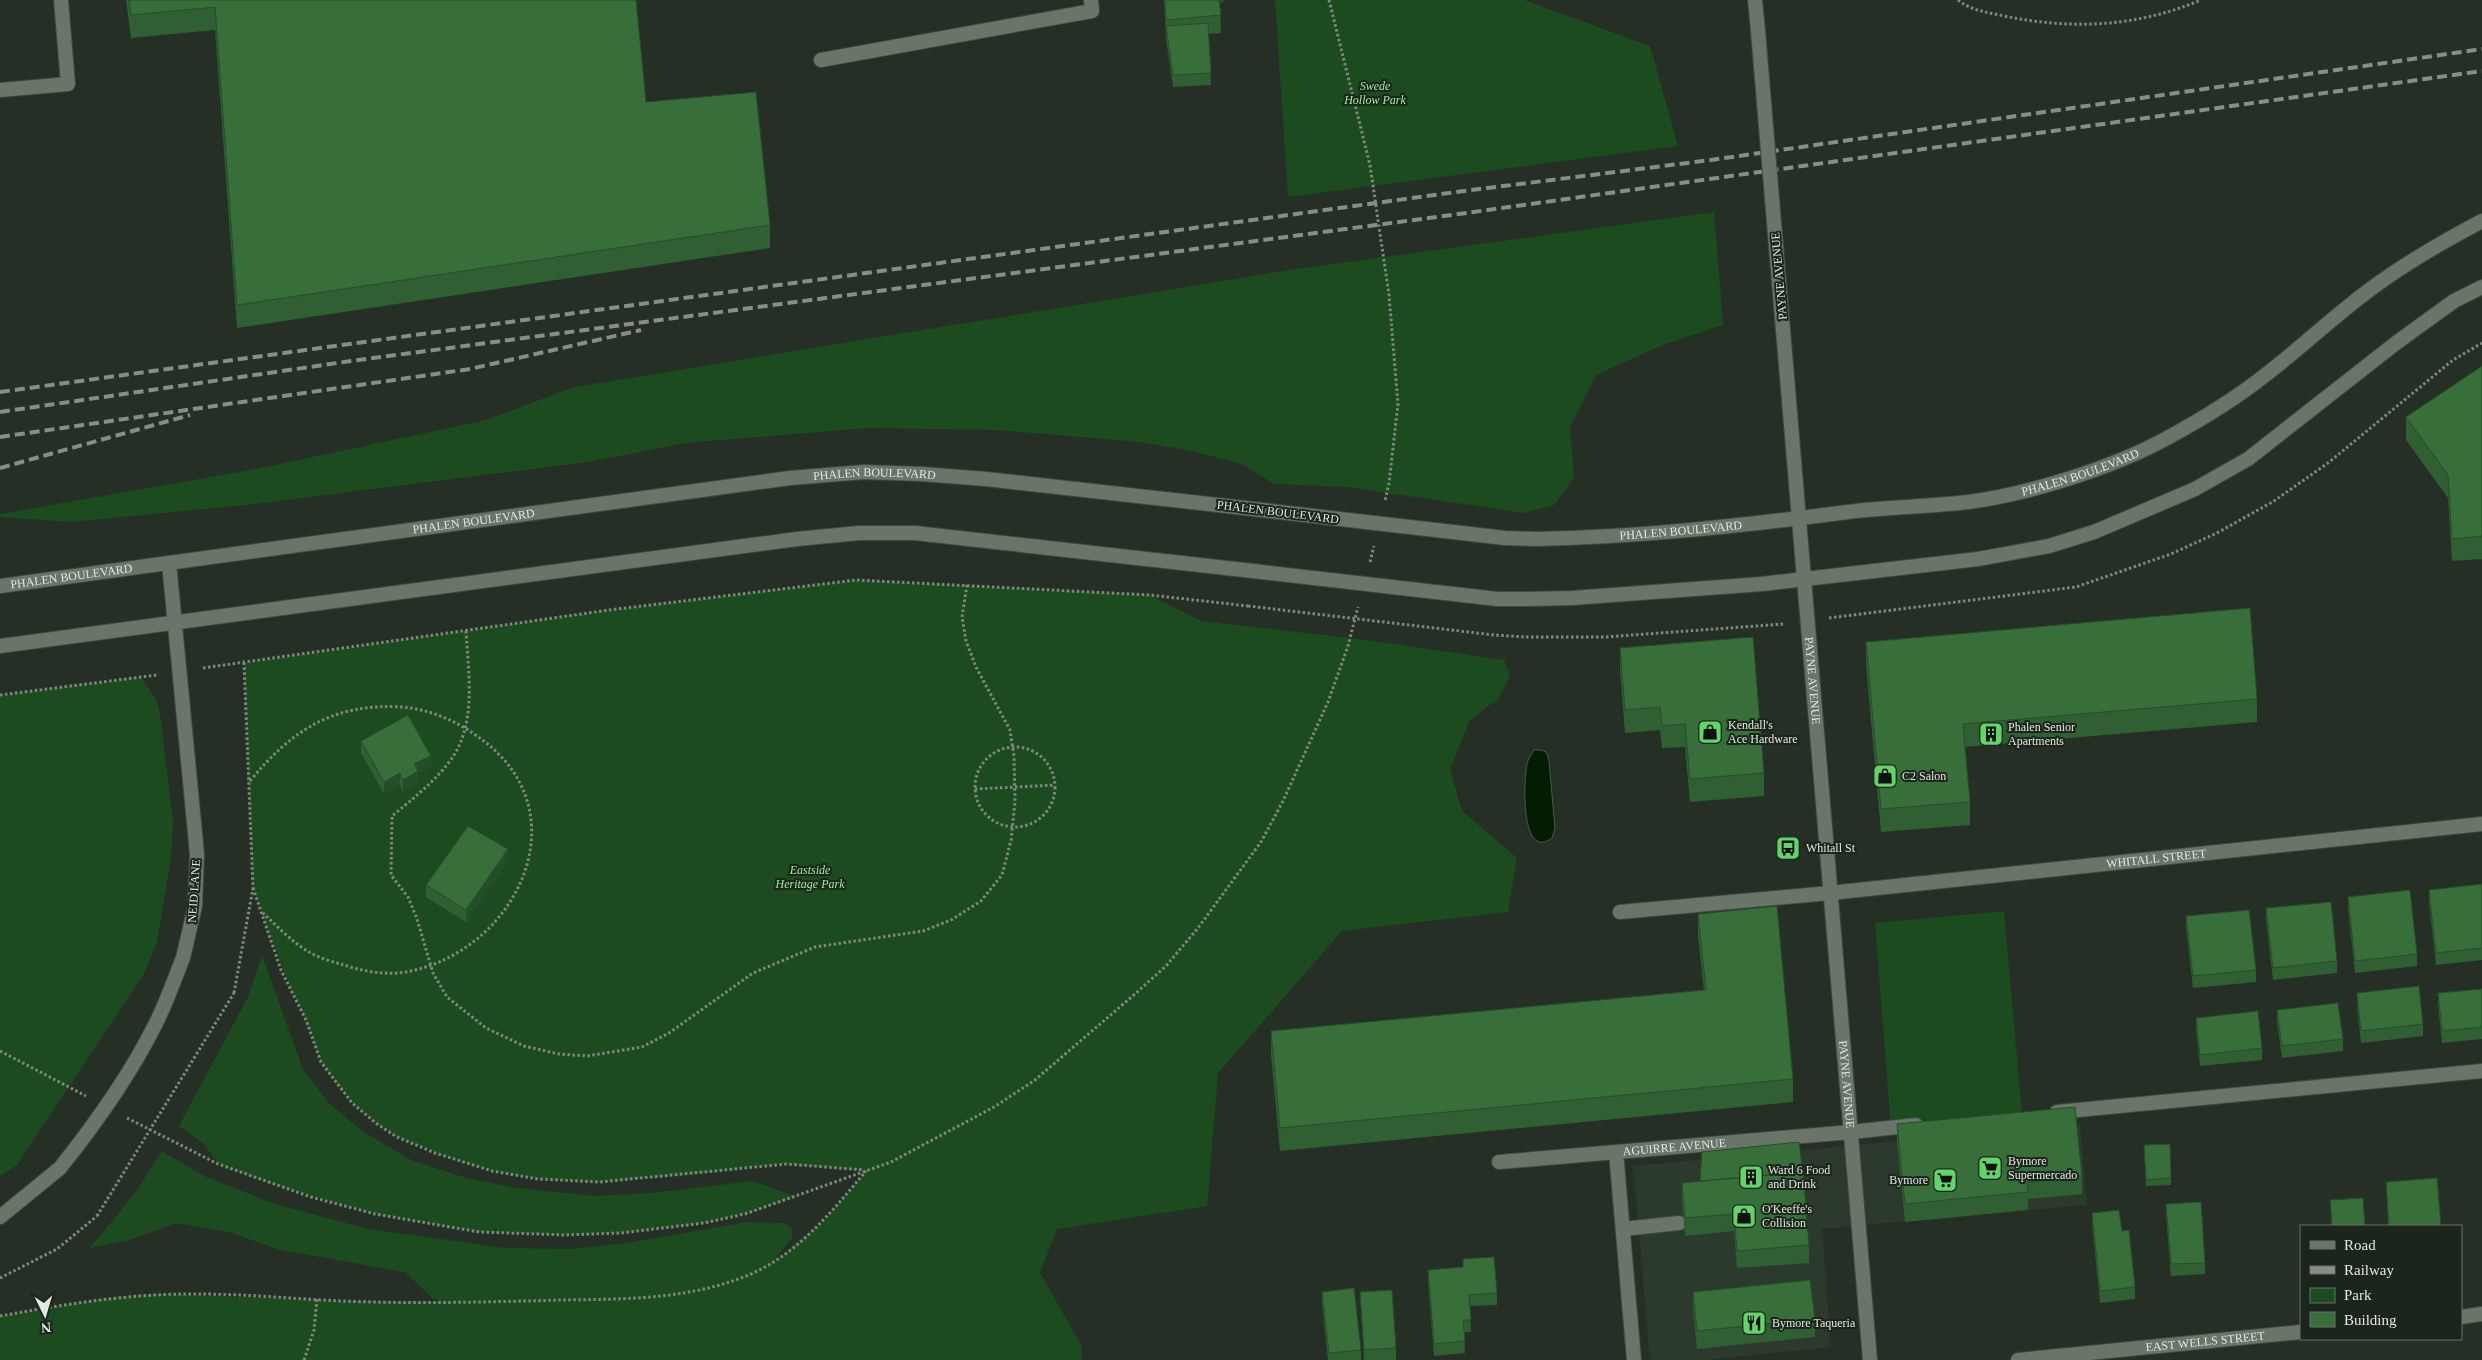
<svg xmlns="http://www.w3.org/2000/svg" width="2482" height="1360" viewBox="0 0 2482 1360" font-family="Georgia,serif">
<style>
.built{fill:#2b3a2c}
.green{fill:#1d4b20}
.water{fill:#021d04;stroke:#455a47}
.lines{fill:none;stroke-linecap:round;stroke-linejoin:round}
.service-casing{stroke:#414941;stroke-width:16}
.minor-casing{stroke:#414941;stroke-width:16}
.tertiary-casing{stroke:#414941;stroke-width:16}
.secondary-casing{stroke:#414941;stroke-width:16}
.path{stroke:#7f887f;stroke-width:3;stroke-dasharray:2.5 2.5;stroke-linecap:butt}
.service{stroke:#697569;stroke-width:14}
.minor{stroke:#697569;stroke-width:14}
.tertiary{stroke:#697569;stroke-width:14}
.secondary{stroke:#697569;stroke-width:14}
.rail{stroke:#868e86;stroke-width:4;stroke-dasharray:10 5;stroke-linecap:butt}
.tertiary-bridge-casing{stroke:#414941;stroke-width:16;stroke-linecap:butt}
.secondary-bridge-casing{stroke:#414941;stroke-width:16;stroke-linecap:butt}
.path-bridge{stroke:#7f887f;stroke-width:3;stroke-dasharray:2.5 2.5;stroke-linecap:butt}
.tertiary-bridge{stroke:#697569;stroke-width:14}
.secondary-bridge{stroke:#697569;stroke-width:14}
.wall{fill:#2f5f32}
.shaded-wall{fill:#264d29}
.building{fill:#376e3a;stroke:#264d29}
.labels{text-anchor:middle;dominant-baseline:central;stroke-width:4;stroke-linejoin:round;paint-order:stroke}
.park-label{font-size:12px;font-style:italic;fill:#9eeda0;stroke:#1b251b}
.street-label{font-size:12px;fill:#e2e8e2;stroke:#1b251b}
.poi-label{font-size:12px;fill:#e2e8e2;stroke:#1b251b;text-anchor:start}
</style>
<rect width="100%" height="100%" fill="#252f25"/>
<!-- built -->
<polygon class="built" points="2080,1124 2087,1205 1822,1229 1831,1347 1706,1360 1650,1360 1633,1166"/>
<!-- green -->
<g class="green">
<polygon points="1275,0 1524,0 1650,46 1678,146 1288,197"/>
<polygon points="1714,212 1723,325 1660,346 1596,375 1570,427 1574,478 1554,505 1524,513 1347,487 1274,484 1242,464 1192,451 1140,442 997,430 867,428 685,443 588,462 246,505 70,522 0,517 0,514 261,468 486,420 574,387 1296,269"/>
<polygon points="856,580 1150,595 1201,621 1359,639 1504,660 1510,676 1499,698 1470,720 1450,769 1462,811 1517,858 1508,912 1342,931 1218,1073 1207,1206 1057,1229 1040,1273 1081,1345 1082,1360 0,1360 0,1316 120,1296 162,1294 344,1301 439,1301 432,1298 405,1272 280,1250 232,1233 176,1223 130,1240 90,1248 135,1193 162,1151 204,1176 275,1204 368,1229 506,1248 570,1249 628,1243 746,1222 785,1223 792,1228 792,1238 772,1263 825,1220 866,1171 779,1164 701,1174 599,1182 538,1179 492,1171 447,1157 397,1137 377,1124 352,1103 321,1062 306,1020 290,987 253,888 244,663 609,610"/>
<polygon points="141,677 156,699 160,714 173,822 171,857 157,942 143,976 17,1165 0,1176 0,695"/>
<polygon points="2004,911 2022,1115 1891,1128 1875,923"/>
<polygon points="262,955 303,1070 330,1104 362,1131 413,1161 467,1178 517,1188 595,1196 651,1193 753,1181 796,1197 745,1214 704,1223 621,1233 565,1235 479,1232 375,1214 265,1182 218,1164 204,1144 179,1126 248,997"/>
</g>
<!-- water -->
<path class="water" d="M 1534,750 L 1542,750 L 1547,753 L 1549,761 L 1555,828 L 1552,838 C 1547,841 1542,844 1537,841 C 1522,833 1524,779 1527,764 C 1528,759 1531,755 1534,750 Z"/>
<g class="lines">
<!-- service casing -->
<g class="service-casing">
<g id="service">
<polyline points="821,60 1092,11 1091,0"/>
<polyline points="1620,912 1830,893"/>
<polyline points="2057,1112 2482,1071"/>
<polyline points="1851,1132 1916,1125"/>
<polyline points="1616,1152 1634,1360"/>
<polyline points="1623,1229 1679,1223"/>
</g>
</g>
<!-- minor casing -->
<g class="minor-casing">
<g id="minor">
<polyline points="0,90 68,84 61,0"/>
<path id="s1" d="M 1830,893 L 2482,824"/>
<path id="s2" d="M 1499,1162 L 1851,1132"/>
<polyline points="2461,1317 2482,1314"/>
<path id="s3" d="M 2018,1360 L 2301,1332"/>
</g>
</g>
<!-- tertiary casing -->
<g class="tertiary-casing">
<g id="tertiary">
<polyline points="1755,0 1758,31"/>
<path id="s4" d="M 1782,318 L 1870,1360"/>
</g>
</g>
<!-- secondary casing -->
<g class="secondary-casing">
<g id="secondary">
<path id="s5" d="M 1537,539 C 1638,537 1739,526 1840,513 C 1882,507 1926,507 1968,502 C 2030,494 2115,467 2169,437 C 2202,419 2235,399 2264,376 C 2301,348 2335,315 2372,288 C 2407,262 2444,241 2482,221"/>
<polyline points="169,563 197,854 195,906 183,958"/>
<path id="s6" d="M 0,586 L 790,478 L 864,472 L 922,474 L 986,479 L 1262,510"/>
<polyline points="1529,599 1572,598 1762,584 1978,559 2049,546 2094,532 2195,489 2248,459 2396,343 2454,301 2482,287"/>
<polyline points="0,646 797,539 859,533 915,533 1253,571"/>
<polyline points="0,1217 60,1168"/>
</g>
</g>
<!-- path -->
<g class="path">
<polyline points="1329,0 1370,165 1389,295 1398,404 1389,483 1385,501"/>
<path d="M 1958,0 C 1972,11 1987,12 2004,16 C 2072,30 2137,27 2201,0"/>
<polyline points="1370,562 1374,546"/>
<polyline points="1829,618 2076,587 2171,554 2217,533 2274,501 2328,463 2453,360 2482,343"/>
<path d="M 466,631 C 468,668 475,711 459,746 C 447,772 414,798 392,816 L 391,875 L 408,897 L 417,919 L 433,973 L 447,997 L 486,1028 L 524,1046 L 559,1054 L 587,1056 L 642,1047 L 669,1033 L 753,973 L 815,947 L 923,931 L 951,920 L 981,901 L 1002,875 L 1011,840 L 1015,802 L 1014,756 L 1010,730 L 976,667 L 966,641 L 962,617 L 967,585"/>
<polyline points="1526,637 1605,637 1784,624"/>
<polyline points="203,668 609,610 856,580 1150,595 1248,606"/>
<polyline points="0,695 157,675"/>
<circle cx="1015" cy="787" r="40"/>
<path d="M 250,781 C 292,730 333,703 402,707 C 430,709 459,722 481,739 C 582,812 518,948 411,971 C 389,976 365,972 344,965 C 333,962 319,958 309,952 C 292,942 277,926 263,913"/>
<polyline points="975,789 1055,785"/>
<polyline points="253,888 281,970 306,1020 321,1062 352,1103 377,1124 397,1137 435,1153 492,1171 538,1179 599,1182 787,1164 864,1170"/>
<polyline points="234,993 253,888 244,663"/>
<polyline points="0,1051 86,1096"/>
<polyline points="127,1118 218,1164 311,1197 375,1214 479,1232 565,1235 621,1233 704,1223 745,1214 891,1162 994,1107 1035,1080 1135,994 1166,966 1198,928 1261,842 1283,801 1328,702 1348,646 1358,607"/>
<polyline points="0,1278 57,1249 97,1216"/>
<path d="M 0,1316 C 66,1304 132,1293 200,1294 C 247,1294 295,1299 342,1301 C 415,1304 489,1302 562,1300 C 627,1299 689,1300 751,1274 C 799,1253 833,1210 866,1171"/>
<polyline points="304,1360 314,1330 317,1299"/>
</g>
<!-- service -->
<use href="#service" class="service"/>
<!-- minor -->
<use href="#minor" class="minor"/>
<!-- tertiary -->
<use href="#tertiary" class="tertiary"/>
<!-- secondary -->
<use href="#secondary" class="secondary"/>
<!-- rail -->
<g class="rail">
<polyline points="0,392 1456,192 1711,160 2482,49"/>
<polyline points="0,412 351,361 1459,214 2482,71"/>
<polyline points="0,437 470,369 641,330"/>
<polyline points="0,468 190,415"/>
</g>
<!-- tertiary-bridge casing -->
<g class="tertiary-bridge-casing">
<polyline id="tertiary-bridge" points="1758,31 1782,318"/>
</g>
<!-- secondary-bridge casing -->
<g class="secondary-bridge-casing">
<g id="secondary-bridge">
<polyline points="1262,510 1505,538 1537,539"/>
<polyline points="1253,571 1497,599 1529,599"/>
<path d="M 60,1168 C 96,1123 129,1077 155,1025 C 166,1004 174,980 183,958"/>
</g>
</g>
<!-- path-bridge -->
<g class="path-bridge">
<polyline points="1248,606 1494,635 1526,637"/>
<polyline points="97,1216 234,993"/>
</g>
<!-- tertiary-bridge -->
<use href="#tertiary-bridge" class="tertiary-bridge"/>
<!-- secondary-bridge -->
<use href="#secondary-bridge" class="secondary-bridge"/>
</g>
<!-- wall -->
<g class="wall">
<polygon points="126,0 636,0 646,102 770,225 770,248 237,328 215,30 131,38"/>
<polygon points="1164,0 1225,0 1220,4 1221,33 1208,34 1211,85 1173,87 1166,38"/>
<polygon points="2482,366 2482,560 2481,559 2452,561 2448,498 2406,440 2406,417"/>
<polygon points="1866,642 2257,699 2257,722 1965,747 1970,802 1970,825 1881,832 1866,665"/>
<polygon points="1620,648 1764,773 1764,796 1690,802 1685,747 1662,748 1660,730 1625,733 1620,670"/>
<polygon points="361,741 431,767 418,774 418,783 403,792 400,785 384,794 361,753"/>
<polygon points="508,861 466,922 426,897 426,885"/>
<polygon points="2482,884 2482,960 2436,965 2429,902 2429,890"/>
<polygon points="2348,897 2417,954 2417,966 2355,973 2348,909"/>
<polygon points="2266,908 2337,961 2337,973 2273,980 2266,920"/>
<polygon points="1698,914 1793,1079 1793,1102 1280,1151 1271,1054 1271,1031 1704,990 1698,936"/>
<polygon points="2186,916 2256,970 2256,982 2193,988 2186,928"/>
<polygon points="2482,989 2482,1039 2442,1043 2438,1005 2438,993"/>
<polygon points="2357,993 2423,1024 2423,1036 2361,1043 2357,1005"/>
<polygon points="2277,1010 2343,1039 2343,1051 2282,1058 2277,1022"/>
<polygon points="2196,1018 2262,1048 2262,1060 2200,1066 2196,1030"/>
<polygon points="1897,1124 2082,1176 2082,1194 2028,1199 2028,1210 1905,1222 1897,1142"/>
<polygon points="2144,1151 2171,1178 2171,1185 2146,1186"/>
<polygon points="2386,1182 2441,1226 2388,1226"/>
<polygon points="1682,1183 1809,1245 1809,1263 1737,1268 1734,1231 1685,1236 1682,1200"/>
<polygon points="2166,1204 2205,1263 2205,1274 2171,1276 2166,1216"/>
<polygon points="2092,1213 2122,1231 2135,1287 2135,1299 2100,1303 2092,1224"/>
<polygon points="1428,1270 1497,1293 1497,1305 1470,1306 1471,1332 1464,1332 1465,1353 1434,1356 1428,1282"/>
<polygon points="1322,1292 1361,1350 1361,1360 1328,1360 1322,1304"/>
<polygon points="1360,1292 1396,1348 1396,1360 1364,1360"/>
<polygon points="1693,1292 1815,1319 1815,1337 1697,1349 1693,1309"/>
</g>
<!-- shaded-wall -->
<g class="shaded-wall">
<polygon points="1218,0 1225,0 1218,5"/>
<polygon points="431,756 431,767 418,774 418,783 403,792 403,780 414,764"/>
<polygon points="400,773 400,785 384,794 384,782"/>
<polygon points="508,849 508,861 466,922 466,910"/>
</g>
<!-- building -->
<g class="building">
<polygon points="129,0 636,0 646,102 756,92 770,225 237,305 215,7 131,15"/>
<polygon points="1165,0 1219,0 1221,15 1166,20"/>
<polygon points="1208,23 1211,73 1173,75 1166,26"/>
<polygon points="2482,366 2482,538 2481,536 2452,539 2448,475 2406,417"/>
<polygon points="2250,608 2257,699 1963,724 1970,802 1881,809 1866,642"/>
<polygon points="1753,637 1764,773 1690,779 1685,724 1662,726 1660,707 1625,710 1620,648"/>
<polygon points="408,715 431,756 414,764 418,771 403,780 400,773 384,782 361,741"/>
<polygon points="468,826 508,849 466,910 426,885"/>
<polygon points="2482,884 2482,948 2436,953 2429,890"/>
<polygon points="2410,890 2417,954 2355,961 2348,897"/>
<polygon points="2331,902 2337,961 2273,968 2266,908"/>
<polygon points="1777,906 1793,1079 1280,1128 1271,1031 1706,990 1698,914"/>
<polygon points="2249,910 2256,970 2193,976 2186,916"/>
<polygon points="2419,986 2423,1024 2361,1031 2357,993"/>
<polygon points="2482,989 2482,1027 2442,1031 2438,993"/>
<polygon points="2338,1003 2343,1039 2282,1046 2277,1010"/>
<polygon points="2258,1011 2262,1048 2200,1055 2196,1018"/>
<polygon points="2075,1107 2082,1176 2027,1182 2028,1192 1905,1204 1897,1124"/>
<polygon points="1799,1142 1803,1172 1700,1181 1702,1152"/>
<polygon points="2170,1144 2171,1178 2146,1180 2144,1145"/>
<polygon points="1803,1172 1809,1245 1737,1251 1734,1214 1685,1218 1682,1183"/>
<polygon points="2437,1178 2441,1226 2389,1226 2386,1182"/>
<polygon points="2363,1198 2365,1226 2332,1226 2330,1200"/>
<polygon points="2201,1202 2205,1263 2171,1264 2166,1204"/>
<polygon points="2119,1210 2122,1231 2129,1230 2135,1287 2100,1291 2092,1213"/>
<polygon points="1494,1257 1497,1293 1469,1295 1471,1320 1463,1320 1465,1341 1434,1344 1428,1270 1463,1267 1463,1259"/>
<polygon points="1810,1280 1815,1319 1697,1331 1693,1292"/>
<polygon points="1354,1288 1361,1350 1329,1353 1322,1292"/>
<polygon points="1392,1290 1396,1348 1364,1350 1360,1292"/>
</g>
<!-- icons -->
<defs>
<g id="shop-square" transform="scale(1.25)"><rect x="-9" y="-9" width="18" height="18" rx="4" fill="#62d469" stroke="#1b251b"/><path d="M-5-2.5h2.3a2.7 3.5 0 0 1 5.4 0H5L5.5 6h-11ZM-1.5-2.5h3a1.5 2.3 0 0 0-3 0Z" fill="#111"/></g>
<g id="building-square" transform="scale(1.25)"><rect x="-9" y="-9" width="18" height="18" rx="4" fill="#62d469" stroke="#1b251b"/><path d="M-4-6H4V6H1V3H-1V6H-4ZM-2.5-4.3h1.7v1.8h-1.7ZM.8-4.3h1.7v1.8H.8ZM-2.5-1h1.7V.8h-1.7ZM.8-1h1.7V.8H.8Z" fill="#111"/></g>
<g id="bus-square" transform="scale(1.25)"><rect x="-9" y="-9" width="18" height="18" rx="4" fill="#62d469" stroke="#1b251b"/><path d="M-5-6H5V4H4V6H2V4H-2V6H-4V4H-5ZM-3.5-4V0h7V-4ZM-3.5 1.2v1.5H-2V1.2ZM2 1.2v1.5H3.5V1.2Z" fill="#111"/></g>
<g id="supermarket-square" transform="scale(1.25)"><rect x="-9" y="-9" width="18" height="18" rx="4" fill="#62d469" stroke="#1b251b"/><path d="M-6-5.5h2.5l.6 2H6L4.5 2H-2.5L-4.4-4H-6ZM-1.5 3.2a1.3 1.3 0 1 0 .1 0ZM3 3.2a1.3 1.3 0 1 0 .1 0Z" fill="#111"/></g>
<g id="restaurant-square" transform="scale(1.25)"><rect x="-9" y="-9" width="18" height="18" rx="4" fill="#62d469" stroke="#1b251b"/><path d="M-5-6h1v4h1v-4h1v4h1v-4h1v5L-1.5 .5V6h-2V.5L-5-1ZM5-6V6H3V1.5H1.5Q1.5-4 5-6Z" fill="#111"/></g>
</defs>
<g fill-rule="evenodd">
<use href="#shop-square" x="1710" y="732"/>
<use href="#building-square" x="1991" y="734"/>
<use href="#shop-square" x="1885" y="776"/>
<use href="#bus-square" x="1788" y="848"/>
<use href="#supermarket-square" x="1990" y="1168"/>
<use href="#building-square" x="1751" y="1177"/>
<use href="#supermarket-square" x="1945" y="1180"/>
<use href="#shop-square" x="1744" y="1216"/>
<use href="#restaurant-square" x="1754" y="1323"/>
</g>
<g class="labels">
<!-- park labels -->
<g class="park-label">
<text x="1375" y="86">Swede<tspan x="1375" dy="14">Hollow Park</tspan></text>
<text x="810" y="870">Eastside<tspan x="810" dy="14">Heritage Park</tspan></text>
</g>
<!-- street labels -->
<g class="street-label">
<text transform="translate(1779 276) rotate(-95)">PAYNE AVENUE</text>
<text stroke="none"><textPath href="#s5" startOffset="549">PHALEN BOULEVARD</textPath></text>
<text stroke="none"><textPath href="#s6" startOffset="882">PHALEN BOULEVARD</textPath></text>
<text transform="translate(1278 512) rotate(7)">PHALEN BOULEVARD</text>
<text stroke="none"><textPath href="#s6" startOffset="478">PHALEN BOULEVARD</textPath></text>
<text stroke="none"><textPath href="#s5" startOffset="144">PHALEN BOULEVARD</textPath></text>
<text stroke="none"><textPath href="#s6" startOffset="72">PHALEN BOULEVARD</textPath></text>
<text stroke="none"><textPath href="#s4" startOffset="364">PAYNE AVENUE</textPath></text>
<text stroke="none"><textPath href="#s1" startOffset="328">WHITALL STREET</textPath></text>
<text transform="translate(194 891) rotate(-86)">NEID LANE</text>
<text stroke="none"><textPath href="#s4" startOffset="769">PAYNE AVENUE</textPath></text>
<text stroke="none"><textPath href="#s2" startOffset="176">AGUIRRE AVENUE</textPath></text>
<text stroke="none"><textPath href="#s3" startOffset="188">EAST WELLS STREET</textPath></text>
</g>
<!-- poi labels -->
<g class="poi-label">
<text x="1728" y="725">Kendall's<tspan x="1728" dy="14">Ace Hardware</tspan></text>
<text x="2008" y="727">Phalen Senior<tspan x="2008" dy="14">Apartments</tspan></text>
<text x="1902" y="776">C2 Salon</text>
<text x="1806" y="848">Whitall St</text>
<text x="2008" y="1161">Bymore<tspan x="2008" dy="14">Supermercado</tspan></text>
<text x="1768" y="1170">Ward 6 Food<tspan x="1768" dy="14">and Drink</tspan></text>
<text x="1928" y="1180" text-anchor="end">Bymore</text>
<text x="1762" y="1209">O'Keeffe's<tspan x="1762" dy="14">Collision</tspan></text>
<text x="1772" y="1323">Bymore Taqueria</text>
</g>
</g>
<!-- legend -->
<rect x="2300" y="1225" width="162" height="115" fill="#1b251b" stroke="#6b736b"/>
<rect x="2310" y="1241" width="25" height="8" fill="#697569" stroke="#6b736b"/>
<text x="2344" y="1250" font-size="15" fill="#e2e8e2">Road</text>
<rect x="2310" y="1266" width="25" height="8" fill="#868e86" stroke="#6b736b"/>
<text x="2344" y="1275" font-size="15" fill="#e2e8e2">Railway</text>
<rect x="2310" y="1288" width="25" height="15" fill="#1d4b20" stroke="#6b736b"/>
<text x="2344" y="1300" font-size="15" fill="#e2e8e2">Park</text>
<rect x="2310" y="1312" width="25" height="15" fill="#376e3a" stroke="#6b736b"/>
<text x="2344" y="1325" font-size="15" fill="#e2e8e2">Building</text>
<!-- north arrow -->
<g transform="translate(45 1315) rotate(175)" stroke="#1b251b" stroke-width="4" paint-order="stroke">
<path d="M0-4L9 19L0 12L-9 19Z" fill="#e2e8e2"/>
<text y="-8" font-size="14" font-weight="bold" text-anchor="middle" fill="#e2e8e2">N</text>
</g>
</svg>
